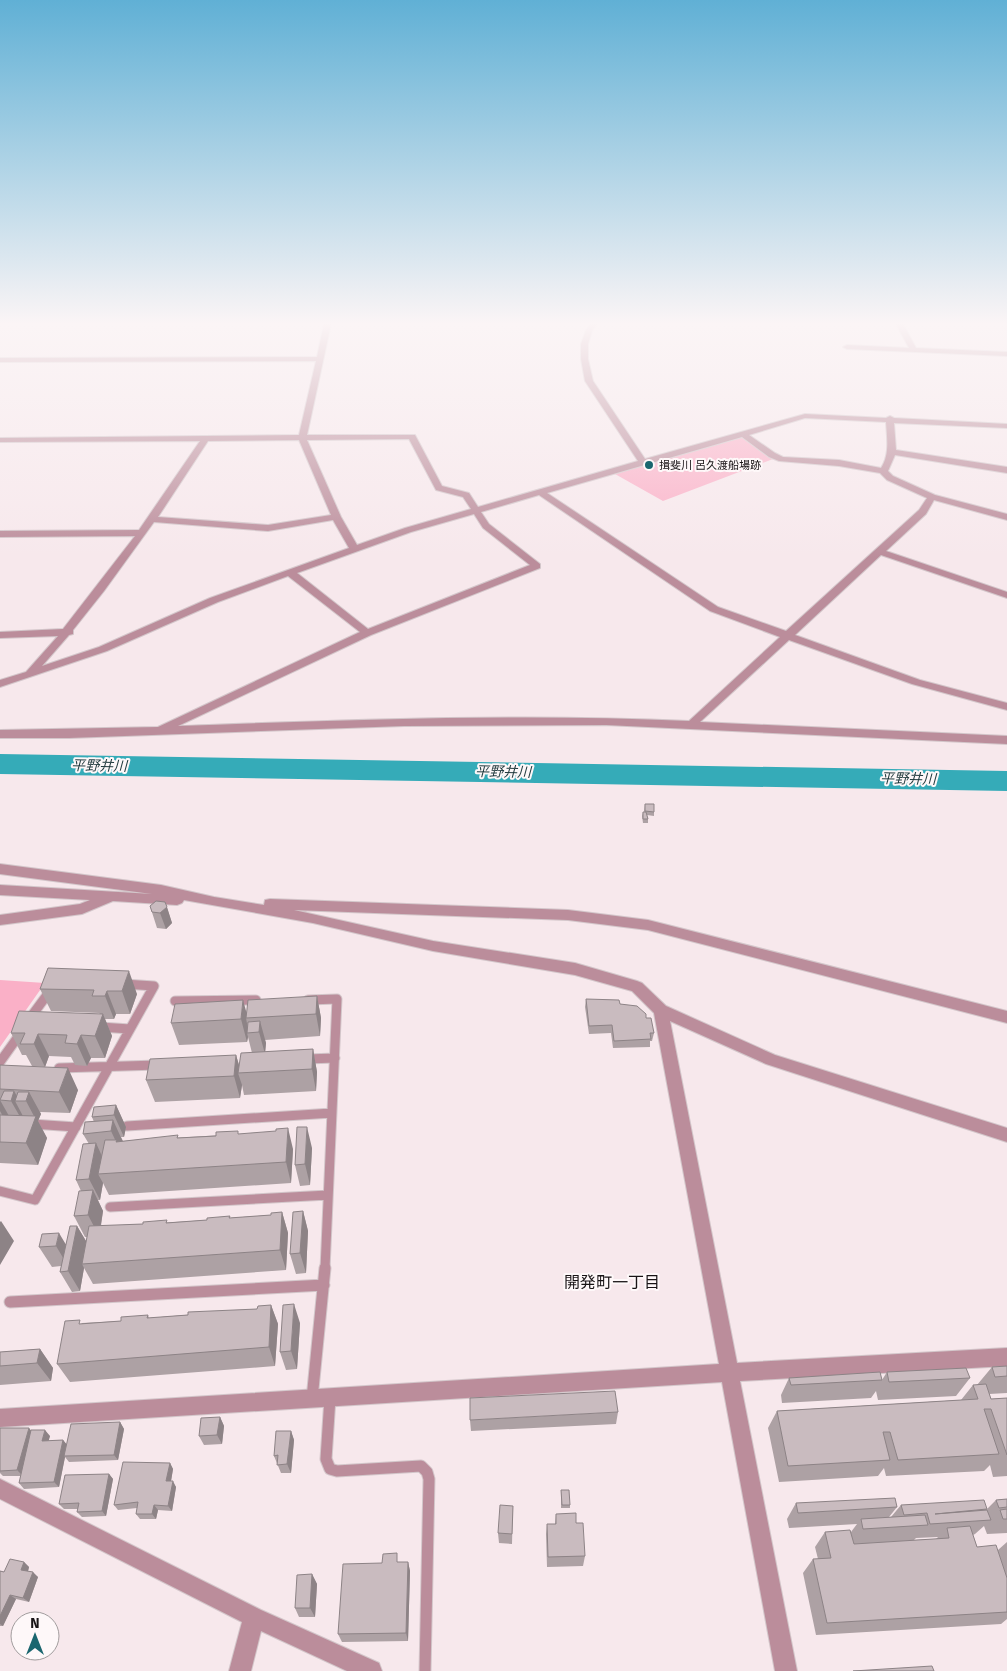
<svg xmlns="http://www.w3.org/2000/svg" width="1007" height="1671" viewBox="0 0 1007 1671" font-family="'Fira Sans','Noto Sans JP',sans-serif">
	<rect width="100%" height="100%" fill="#f7e8ec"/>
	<path fill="#fab0c7" d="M740,435L773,459L663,501L615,474Z
		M0,980L45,983L0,1047Z"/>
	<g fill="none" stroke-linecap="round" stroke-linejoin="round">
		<path fill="#35abb8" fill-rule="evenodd" d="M0,754L1007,771V791L0,774Z"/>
		<g stroke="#d3c6ca" stroke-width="11">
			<path id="lane-far1" d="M308,1000L337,999L325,1269
				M175,1001L256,1000
				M30,1018L50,991
				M100,1027L130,1029
				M307,1059L335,1058
				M0,1062L20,1034
				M59,1068L158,1065
				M32,1124L76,1127
				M127,1126L332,1113
				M0,1191L35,1200L154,986L124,984
				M110,1207L328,1195"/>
		</g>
		<g stroke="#d3c6ca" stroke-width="13">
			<path id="lane" d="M10,1302L324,1285
				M330,1398L326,1459L330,1469L337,1471L421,1466L427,1472L429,1479L425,1671
				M312,1399L325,1268"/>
		</g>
		<g stroke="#d3c6ca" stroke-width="2">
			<path id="street" d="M324,324H331L307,435H415L442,486L469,493L478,507L638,461L585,381L581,359V344L586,330L590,324H597L592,331L588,344V359L593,381L645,459L805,414L886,418L890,416L894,418L1007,424V428L894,423L896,450L1007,467V473L895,455L888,471L893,476L935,495L1007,514V520L934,500L926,514L886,551L1007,592V598L881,555L795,635L920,680L1007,703V710L912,684L789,640L700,722L1007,736V744L606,725L404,726L69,738H0V730L158,727L360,632L288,576L218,602L107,651L0,687V680L26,672L58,636L0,638V632L63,629L135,536L0,537V531L139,530L200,441L0,442V438L299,435L316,361L0,362V358L317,357ZM805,418L886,422C887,438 890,455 881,468L839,460L783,457L775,453L749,435ZM742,437L769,457L779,461L839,466L880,473L887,480L927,498L919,510L786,631L718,607L547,493ZM409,439L436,490L463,497L471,509L405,528L357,545L341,517L307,440ZM299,440L331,515L268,525L158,517L208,441ZM539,495L710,611L780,637L689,721C519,713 348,720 178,726L371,635L540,568V564L489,524L481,512ZM474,514L483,528L530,565L368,629L297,573L411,532ZM333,520L349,548L210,598L99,647L42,666L69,635L73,634V630L104,591L154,522L268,531Z
				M896,324H903L916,348L1007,352V356L847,349L843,347L847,345L909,348Z
				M0,864L161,885L214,897L264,905L265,900L270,899L568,910L648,920L1007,1011V1023L648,930L568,920L294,910L433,941L575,963L637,981L642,983L666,1006L775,1055L1007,1128V1142L766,1064L670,1021L737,1363L1007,1348V1366L740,1381L797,1671H775L722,1382L0,1427V1409L719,1364L654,1013L632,991L575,975L433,951L313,923L184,900L182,903L177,905L113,901L82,914L0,925V915L80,904L90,900L0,895V885L152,894L0,874Z
				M0,1479L261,1610L379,1663L382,1671H347L261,1631L251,1671H229L242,1622L0,1499Z"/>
		</g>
		<use href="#lane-far1" stroke="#bb8d9b" stroke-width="9"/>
		<use href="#lane" stroke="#bb8d9b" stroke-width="11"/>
		<use href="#street" fill="#bb8d9b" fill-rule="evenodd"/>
	</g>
	<path fill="#ada1a4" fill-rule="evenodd" d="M645,804L654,812V816L647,815L648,819V823H643L642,816L643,812H644Z
		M165,902L172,923L166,929L157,928L150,906Z
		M48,968L137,994L130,1014H116L114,1019H105L112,1036L105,1058H91L87,1066L75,1065L71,1057L49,1056L45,1067L32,1066L26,1055H22L11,1033L100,1014L99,1013L51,1011L40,989Z
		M317,996L321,1018L320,1036L265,1040L266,1043L265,1052L313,1049L317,1072L316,1091L244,1095L242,1085L240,1098L155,1102L146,1080L236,1055L239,1065L252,1053L248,1037L247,1042L179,1045L171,1023L246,1012Z
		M586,999L620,1004L646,1018L654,1033L652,1041H650V1047L613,1048L611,1033L589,1034L585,1007Z
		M0,1065L78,1090L70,1113L40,1112L41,1114L38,1121L47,1138L38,1165L0,1163Z
		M116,1105L126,1127L124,1137H121L123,1141L239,1134L293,1149L291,1183L109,1195L103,1183L100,1200H98L103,1211L101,1226L143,1224L207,1220L230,1216V1218L271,1215L282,1212L288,1233L286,1270L93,1284L84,1268L80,1291L72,1292L60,1272L61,1266L52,1267L39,1247L66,1244L77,1226L86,1241L87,1237H85L74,1216L81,1191L76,1180L89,1144L83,1134L94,1122L92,1117Z
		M312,1148L310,1185L300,1186L295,1165Z
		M303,1211L308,1231L306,1273L296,1274L290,1254Z
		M271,1305L278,1324L275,1366L70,1382L57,1364L82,1323L121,1321L148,1315L149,1318L257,1309Z
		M300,1323L297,1369L286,1370L280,1352Z
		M40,1349L53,1368L51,1381L0,1385V1352Z
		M1007,1366V1393L989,1394L991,1399L1007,1398V1476L993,1477L990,1465L984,1471L886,1476L884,1468L878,1476L779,1482L768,1428L777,1411L961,1400L973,1385H977L992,1367Z
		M887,1372L970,1378L956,1396L878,1400L876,1391L871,1398L782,1403L781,1395L789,1378L882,1380Z
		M618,1412L616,1424L471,1431L470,1420Z
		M220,1417L224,1426L222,1444L204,1445L199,1436Z
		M120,1422L124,1429L118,1460L69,1462L65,1457L59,1487L24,1489L19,1483L21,1476H3L0,1473V1428L31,1431L50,1436L48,1441L63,1440L67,1445Z
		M291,1431L294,1440L291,1473H281L274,1456Z
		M170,1463L173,1469L171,1481L176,1487L172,1511L158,1510L156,1519H140L136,1514L137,1508L118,1510L114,1505Z
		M109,1474L113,1479L106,1516L82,1517L77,1512L78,1509H64L59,1504Z
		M561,1490L570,1505V1508H561Z
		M1007,1499V1533L987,1534L984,1526L975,1534L973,1535L977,1547L998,1550L1007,1542V1619L1001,1624L816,1635L803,1573L813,1559H818L815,1547L825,1532H851L857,1524L789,1528L787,1519L796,1503L897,1507L889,1517H891L901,1505L987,1509L996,1500ZM938,1537L936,1539L914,1540L916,1538Z
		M513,1506L512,1544L499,1543L498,1533Z
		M556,1514L585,1556L583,1566L547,1567L546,1534L547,1524H555Z
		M24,1562L29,1567L28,1571L38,1577L29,1602L16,1599L3,1626H0V1571L4,1572Z
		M399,1562H408L410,1571L408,1641L342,1642L338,1634Z
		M312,1574L317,1584L315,1617H299L295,1608Z"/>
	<path fill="#8d8386" d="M167,907L172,923L166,929L160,913Z
		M129,971L137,994L130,1014L122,991Z
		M107,991L116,1014L114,1019L105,996Z
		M317,996L321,1018L320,1036L316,1014Z
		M243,1000L248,1018H246L248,1029L247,1033L248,1037L247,1042L241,1019Z
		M103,1014L112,1036L105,1058L95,1036Z
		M260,1021L266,1043L265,1054L259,1032Z
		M38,1034L49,1056L45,1067L34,1044Z
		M81,1035L91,1058L87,1066L77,1044Z
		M313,1049L317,1072L316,1091L312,1069Z
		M236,1055L241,1072L238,1073L242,1085L240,1098L234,1076Z
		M68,1068L78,1090L70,1113L59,1092Z
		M14,1091L20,1101H15L24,1118L23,1122L11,1101Z
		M29,1092L41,1114L38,1121L47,1138L38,1165L26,1143L35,1118L26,1101Z
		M0,1100L9,1116L6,1122L0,1111Z
		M116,1105L126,1127L124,1137L114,1115Z
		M113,1120L123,1142L126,1163L111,1131Z
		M307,1127L312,1148L310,1185L305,1164Z
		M288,1128L293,1149L291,1183L286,1162Z
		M96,1143L106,1165L98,1174L103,1183L100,1200L89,1179Z
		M93,1190L103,1211L99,1236L88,1215Z
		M303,1211L308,1231L306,1273L300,1253Z
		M282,1212L288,1233L286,1270L280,1250Z
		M1,1221L14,1241L0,1265V1222Z
		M77,1226L89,1246L82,1264L84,1268L80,1291L68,1271Z
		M59,1233L71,1253L68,1266L56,1246Z
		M294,1304L300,1323L297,1369L291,1351Z
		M271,1305L278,1324L275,1366L269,1347Z
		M40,1349L53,1368L51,1381L37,1363Z
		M220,1417L224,1426L222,1444L217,1435Z
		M120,1422L124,1429L118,1460L114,1455Z
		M29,1428L34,1434L23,1476L17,1470Z
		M45,1430L50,1436L47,1447L42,1441Z
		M291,1431L294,1440L291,1473L287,1464Z
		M63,1440L68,1446L64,1456L65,1457L59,1487L54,1482Z
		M170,1463L173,1469L170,1487L166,1481Z
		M109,1474L113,1479L106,1516L102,1511Z
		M173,1481L176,1487L172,1511L168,1506Z
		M154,1505L158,1510L156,1519L152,1514Z
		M24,1562L29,1567L27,1575L21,1570Z
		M408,1562L410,1571L408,1641L406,1633Z
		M33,1572L38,1577L29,1602L23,1598Z
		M312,1574L317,1584L315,1617L310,1608Z
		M10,1595L16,1599L3,1626L0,1624V1616Z"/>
	<path fill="#c9bbbf" stroke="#8d8386" d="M645,804H654V812L645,811Z
		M643,812H646L648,819H643Z
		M156,901L165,902L167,907L160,913L152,912L150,906Z
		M48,968L129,971L122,991H107L105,996H92L94,990L40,989Z
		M317,996L316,1014L246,1018L248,1000Z
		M586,999L619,1000L620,1004L637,1006L646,1014V1018H651L654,1033H650L651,1039L614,1041L612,1025L589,1026Z
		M243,1000L241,1019L171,1023L175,1004Z
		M19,1011L103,1014L95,1036L81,1035L77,1044L65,1043L67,1035L38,1034L34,1044H20L25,1033H11Z
		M260,1021L259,1032L247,1033L248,1022Z
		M313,1049L312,1069L238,1073L241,1053Z
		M236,1055L234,1076L146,1080L150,1059Z
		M0,1065L68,1068L59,1092L0,1089Z
		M4,1091H14L11,1101L0,1100Z
		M18,1092H29L26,1101H15Z
		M116,1105L114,1115L92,1117L94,1107Z
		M0,1115L36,1116L26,1143L0,1142Z
		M113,1120L111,1131L83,1134L85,1122Z
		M297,1127H307L305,1164L295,1165Z
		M288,1128L286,1162L98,1174L105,1140H117L116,1142L178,1135L177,1138L216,1136V1132L238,1131V1134L276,1131V1129Z
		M96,1143L89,1179L76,1180L83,1144Z
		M93,1190L88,1215L74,1216L79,1191Z
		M303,1211L300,1253L290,1254L293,1212Z
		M282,1212L280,1250L82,1264L89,1226L143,1224V1222L167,1220L166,1223L207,1220V1218L230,1216L229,1218L271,1215V1213Z
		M70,1226H77L68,1271L60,1272Z
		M59,1233L56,1246L39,1247L42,1234Z
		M294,1304L291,1351L280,1352L283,1305Z
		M271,1305L269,1347L57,1364L65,1321L80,1320L79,1324L121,1321V1317L148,1315L147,1318L188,1315V1312L257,1309L258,1306Z
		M40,1349L37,1363L0,1366V1352Z
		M1007,1366V1376L995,1377L992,1367Z
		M966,1368L970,1378L889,1382L887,1372Z
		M880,1372L882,1380L791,1385L789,1378Z
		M986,1384L991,1399L1007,1398V1455L991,1409H984L999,1454L898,1460L890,1432H883L890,1460L788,1466L777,1411L978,1399L973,1385Z
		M615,1391L618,1412L470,1420V1398Z
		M220,1417L217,1435L199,1436L201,1418Z
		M120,1422L114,1455L64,1456L71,1424Z
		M0,1428H29L17,1470L0,1471Z
		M31,1430H45L42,1441L63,1440L54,1482L19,1483Z
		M276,1431H291L287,1464L277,1465L278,1455L274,1456Z
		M123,1462L170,1463L166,1481H173L168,1506L154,1505L152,1514H136L138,1502L114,1505Z
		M109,1474L102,1511L77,1512L79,1503L59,1504L65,1475Z
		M561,1490H569L570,1505H562Z
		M895,1498L897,1507L798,1513L796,1503Z
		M1007,1499V1507L999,1508L996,1500Z
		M984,1500L987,1509L935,1514L987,1510L991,1520L930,1524L927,1513L904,1515L901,1505Z
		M500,1505L513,1506L512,1534L498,1533Z
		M1007,1509V1519H1003L1000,1510Z
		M576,1513V1523H583L585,1556L548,1557L547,1524H556V1514Z
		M925,1515L928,1525L863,1529L861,1519Z
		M970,1526L977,1547L996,1545L1007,1578V1612L827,1623L813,1559L831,1558L825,1532L850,1530L854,1544L949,1538L947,1528Z
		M397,1553V1562H408L406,1633L338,1634L343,1564L382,1563L383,1554Z
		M10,1559L24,1562L21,1570L33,1572L23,1598L10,1595L0,1616V1571L4,1572Z
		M312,1574L310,1608H295L297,1575Z
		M932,1666L934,1671H853Z"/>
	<linearGradient id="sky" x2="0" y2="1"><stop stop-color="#60b0d5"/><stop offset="0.58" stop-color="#fbf5f6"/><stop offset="1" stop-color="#fbf5f6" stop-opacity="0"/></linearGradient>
	<rect width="1007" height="558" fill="url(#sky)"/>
	<circle fill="#1a666f" stroke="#fef8f9" stroke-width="2" cx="649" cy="465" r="5"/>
	<g text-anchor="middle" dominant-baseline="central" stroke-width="4" stroke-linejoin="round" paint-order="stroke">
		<g font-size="11" fill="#191416" stroke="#fef8f9" text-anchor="start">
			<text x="659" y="465">揖斐川 呂久渡船場跡</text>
		</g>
		<g font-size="14" font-style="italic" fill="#1f383c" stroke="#fef8f9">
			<text transform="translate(99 766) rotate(1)">平野井川</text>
			<text transform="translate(503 772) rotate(1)">平野井川</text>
			<text transform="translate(908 779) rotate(1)">平野井川</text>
		</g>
		<g font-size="16" fill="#191416" stroke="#fef8f9">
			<text x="612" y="1282">開発町一丁目</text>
		</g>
	</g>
	<g transform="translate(35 1636)"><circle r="24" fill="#fef8f9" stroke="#a29d9e"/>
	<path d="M0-4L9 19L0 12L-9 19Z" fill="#1a666f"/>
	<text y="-8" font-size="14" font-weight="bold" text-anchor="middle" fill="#191416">N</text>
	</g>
</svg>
